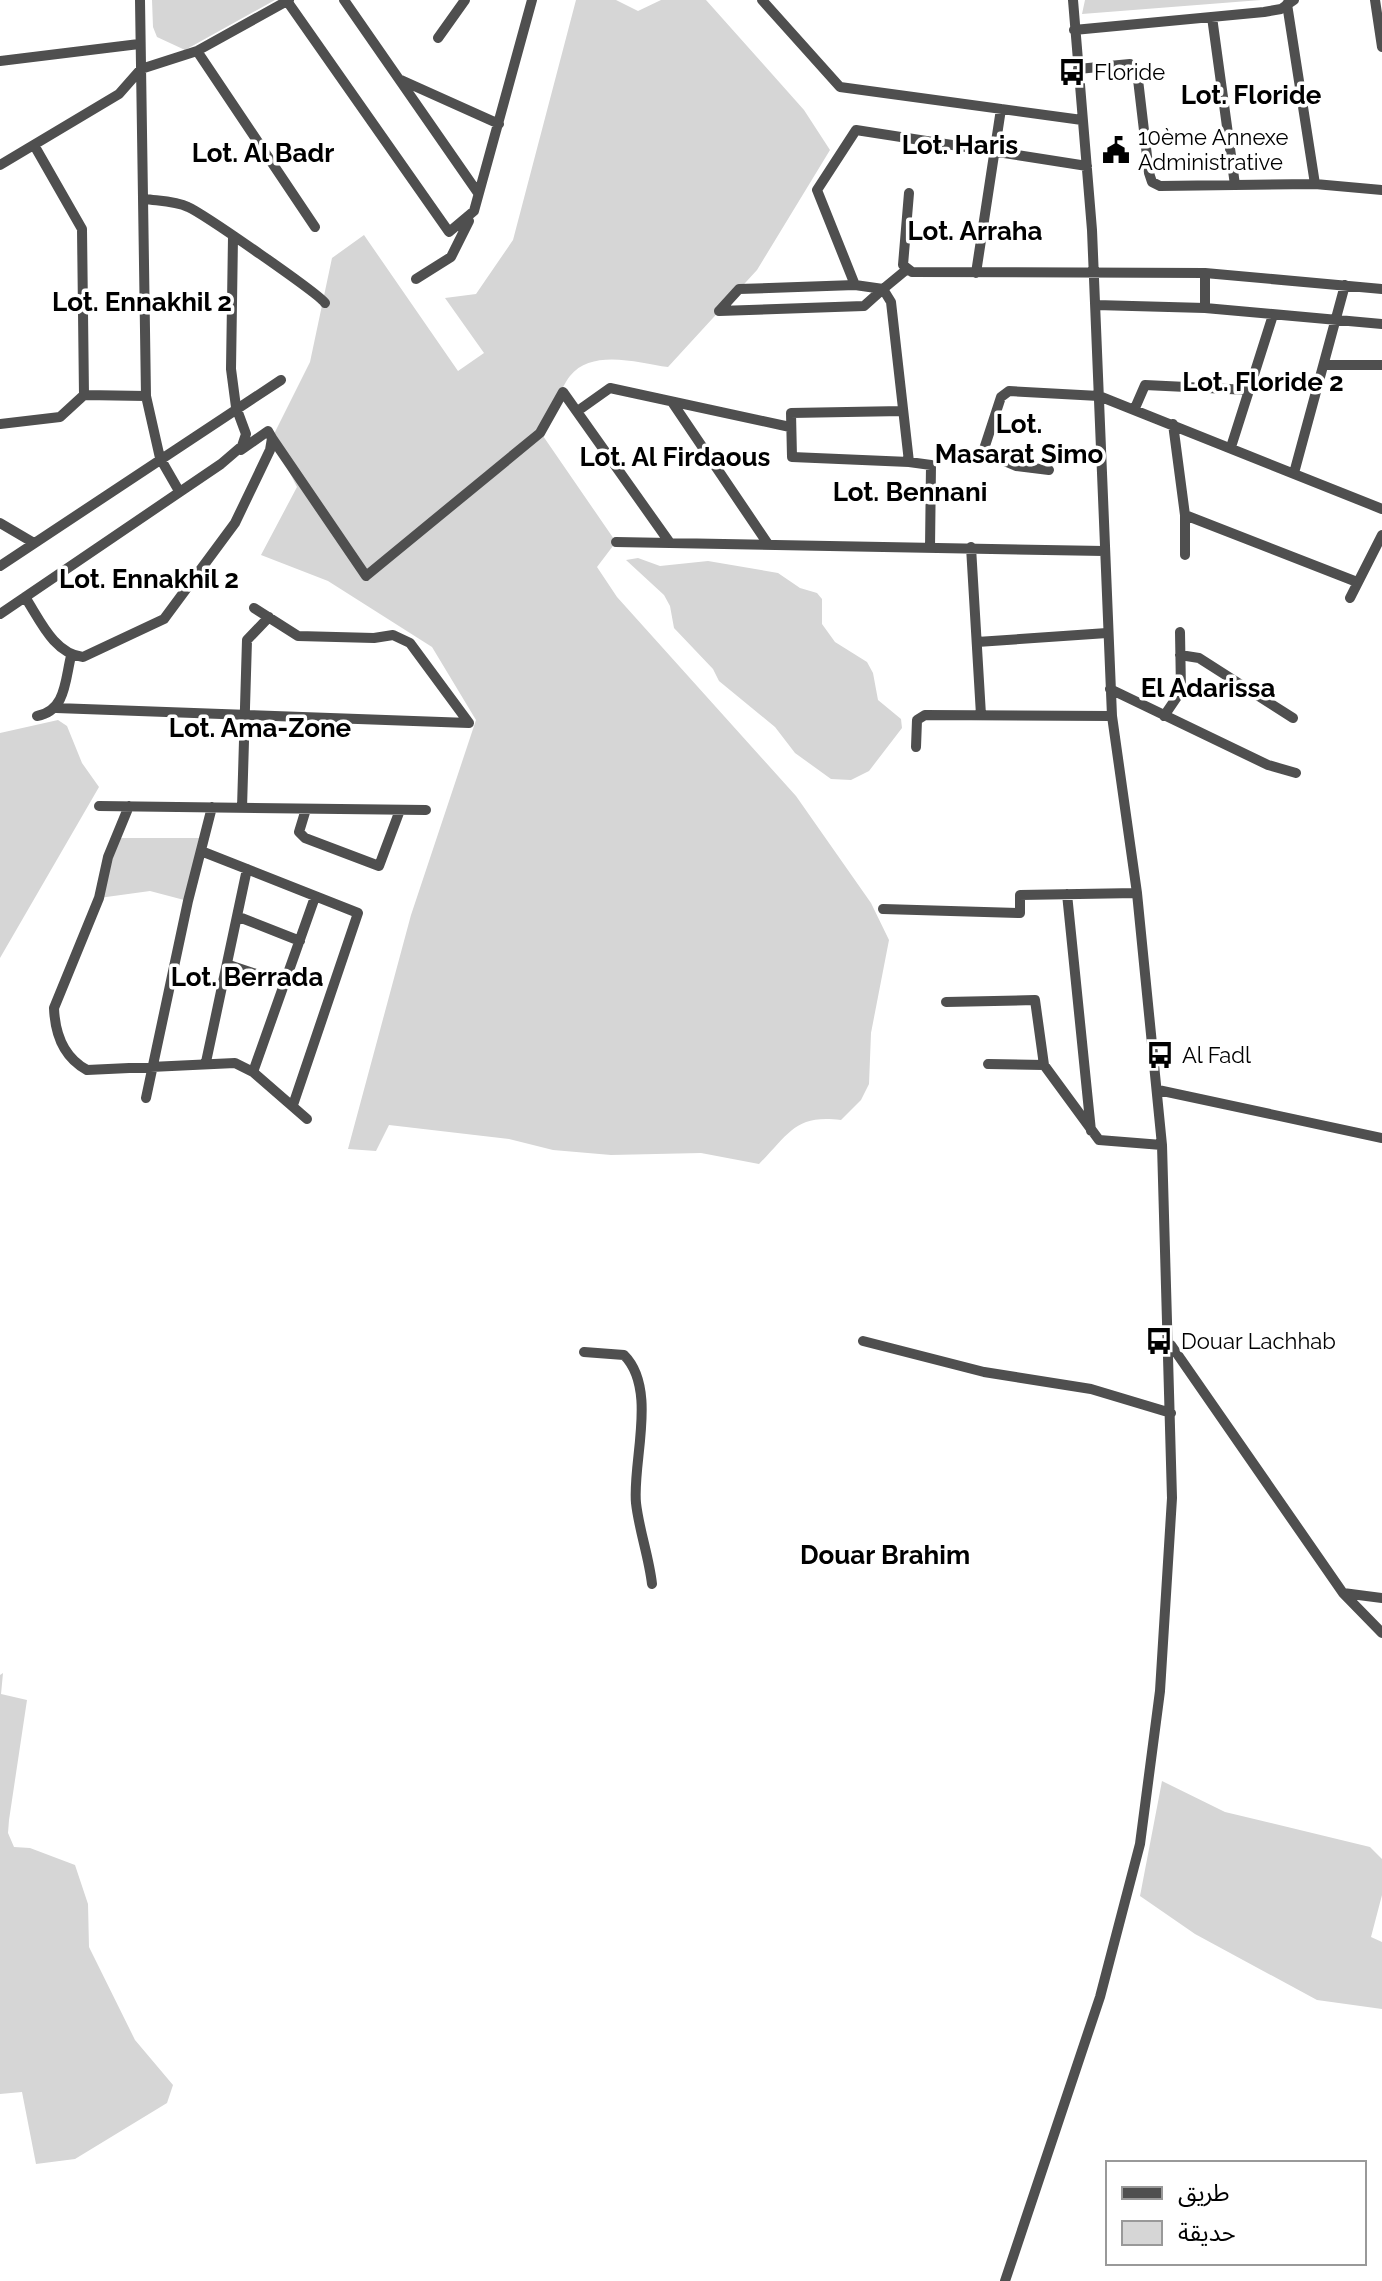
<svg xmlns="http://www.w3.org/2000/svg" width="1382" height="2281" viewBox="0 0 1382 2281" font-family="Raleway,'Noto Sans Arabic',sans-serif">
	<rect width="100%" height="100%" fill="#fff"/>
	<path fill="#d6d6d6" d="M152,0H275L185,50L157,37L153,27Z
		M576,0H616L638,11L661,0H706L804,110L830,150L757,270L668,367C639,363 592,348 570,376C561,387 549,419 541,433L616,542L597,567L617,597L796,796L871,903L889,940L871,1033L869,1084L861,1100L841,1120C795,1114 789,1134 759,1164L701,1153L611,1155L553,1150L509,1139L389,1125L376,1151L348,1149L411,915L476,720L432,647L328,581L261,555L297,487L272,438L310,362L332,258L364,235L458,371L484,353L445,298L476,294L513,240Z
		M1085,0H1261L1082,14Z
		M638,558L660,566L708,561L778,573L800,588L817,593L822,599V624L835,642L867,662L873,673L878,700L901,719L902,728L869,771L851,780L831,779L795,753L775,727L719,681L713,669L674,628L670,606L664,595L626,560Z
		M58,720L67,726L82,763L99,787L0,958V733Z
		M115,838H203L188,901L150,891L99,898Z
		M3,1673L1,1694L27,1700L9,1820L8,1833L14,1847L30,1848L75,1865L88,1904L89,1947L135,2040L173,2085L167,2103L75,2159L36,2164L22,2092L0,2094V1675Z
		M1162,1781L1225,1812L1370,1847L1382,1859V1895L1371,1937L1382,1942V2009L1317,2000L1195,1934L1140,1896Z"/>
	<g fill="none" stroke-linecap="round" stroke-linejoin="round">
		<path stroke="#4f4f4f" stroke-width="10" d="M140,0L146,396L160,458L179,491
			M344,0L478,193
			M762,0L840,87L1082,120
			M1375,0L1382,47
			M287,1L449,232L474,211L532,0
			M1287,4L1315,184
			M1212,17L1235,185
			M1074,30L1264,12L1281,9L1294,0
			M438,38L465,0
			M197,51L315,227
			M0,61L139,44
			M1078,69L1130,64L1137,71L1149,173L1152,182L1160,186L1315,184L1382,190
			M401,80L499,124
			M34,145L82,229L84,395L146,396
			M0,165L119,94L141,69L197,51L289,0
			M909,193L903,265L912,272L1205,273L1382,289
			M145,199C159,201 176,201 188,207C204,214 319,294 325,303
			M906,270L883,289L891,302L909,462L931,465L930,548
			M976,273L1001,109
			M416,279L451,257L469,221
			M855,285L817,190L856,130L1087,166
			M1096,305L1205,308L1382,324
			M1205,308V273
			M719,311L739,289L855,285L883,289
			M719,311L864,306L883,289
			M1325,365H1382
			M672,402L768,544
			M1135,408L1145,385L1249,390
			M579,410L610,388L790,427
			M903,411L791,413L792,457L909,462
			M0,424L60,417L84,395
			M1173,424L1185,515V555
			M272,438L366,576L540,433L563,392L670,543
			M1231,447L1273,315
			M1049,470L1016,466L983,452L1001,397L1009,391L1099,396L1382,509
			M1294,473L1345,285
			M1185,515L1357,582
			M0,523L34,543
			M616,542L1104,551
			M971,547L981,715
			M0,566L281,380
			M25,597C40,620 54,654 83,657L164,619L235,523L270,450L272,438L268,431L241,450
			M1350,598L1382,535
			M254,608L298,636L374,638L393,635L410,643L469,723
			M0,614L221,464L242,446L246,434L236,407L231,369L233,237
			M977,642L1107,633
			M1180,655L1199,658L1293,718
			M1110,689L1268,765L1296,773
			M56,708L469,723
			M37,716C66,711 65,680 71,656
			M1164,716L1181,691L1180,632
			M916,747L917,720L925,715L1112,716
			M99,806L426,810
			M129,806L108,857L99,898L54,1008C55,1034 63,1057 87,1070L235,1063L253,1072L307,1119
			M242,808L247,640L269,617
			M306,809L299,832L305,838L379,866L400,810
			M201,851L358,913L293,1105
			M1067,894L1091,1131
			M883,909L1020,913V895L1137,893
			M239,917L300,941
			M229,965L286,984
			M946,1002L1035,1000L1044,1065L988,1064
			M206,1062L247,869
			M1044,1065L1099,1140L1162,1145
			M253,1072L315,897
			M1158,1090L1382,1138
			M146,1098L188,901L212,807
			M863,1341L984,1372L1091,1389L1171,1413
			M1171,1345L1343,1593L1382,1598
			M584,1352L624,1355C658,1389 632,1462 636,1503C639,1530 649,1557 652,1584
			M1343,1593L1382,1633
			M1005,2281L1100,1997L1140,1844L1160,1691L1172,1498L1162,1145L1137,893L1112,716L1092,230L1073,0"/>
	</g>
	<defs>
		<g id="bus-bare" transform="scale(2.16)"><path d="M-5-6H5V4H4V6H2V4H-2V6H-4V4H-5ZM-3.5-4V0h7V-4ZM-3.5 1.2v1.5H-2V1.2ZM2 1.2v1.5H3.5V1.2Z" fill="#000" stroke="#fff" stroke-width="2.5" paint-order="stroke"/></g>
		<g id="civic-bare" transform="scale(2.16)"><path d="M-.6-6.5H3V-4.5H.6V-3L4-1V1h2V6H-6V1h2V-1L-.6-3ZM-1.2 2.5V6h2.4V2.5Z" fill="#000" stroke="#fff" stroke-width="2.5" paint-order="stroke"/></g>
	</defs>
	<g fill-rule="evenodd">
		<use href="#bus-bare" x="1072" y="72"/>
		<use href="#civic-bare" x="1116" y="150"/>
		<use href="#bus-bare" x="1160" y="1055"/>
		<use href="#bus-bare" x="1159" y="1341"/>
	</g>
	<g text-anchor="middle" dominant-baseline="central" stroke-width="7" stroke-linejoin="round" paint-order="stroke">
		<g font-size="22" fill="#000" stroke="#fff" text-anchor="start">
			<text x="1094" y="72">Floride</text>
			<text x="1138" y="137">10ème Annexe<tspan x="1138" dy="25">Administrative</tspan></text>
			<text x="1182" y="1055">Al Fadl</text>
			<text x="1181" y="1341">Douar Lachhab</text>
		</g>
		<g font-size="26" font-weight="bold" fill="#000" stroke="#fff">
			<text x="1251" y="95">Lot. Floride</text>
			<text x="960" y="145">Lot. Haris</text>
			<text x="263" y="153">Lot. Al Badr</text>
			<text x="975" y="231">Lot. Arraha</text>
			<text x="142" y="302">Lot. Ennakhil 2</text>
			<text x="1263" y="382">Lot. Floride 2</text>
			<text x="1019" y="424">Lot.<tspan x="1019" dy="30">Masarat Simo</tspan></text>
			<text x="675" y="457">Lot. Al Firdaous</text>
			<text x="910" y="492">Lot. Bennani</text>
			<text x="149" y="579">Lot. Ennakhil 2</text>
			<text x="1208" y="688">El Adarissa</text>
			<text x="260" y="728">Lot. Ama-Zone</text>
			<text x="247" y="977">Lot. Berrada</text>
			<text x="885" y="1555">Douar Brahim</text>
		</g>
	</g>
	<rect x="1106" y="2161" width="260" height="104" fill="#ffffff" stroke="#999999" stroke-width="2"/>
	<rect x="1122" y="2187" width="40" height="12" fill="#4f4f4f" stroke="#999999" stroke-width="2"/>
	<text x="1178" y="2201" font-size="24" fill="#000000">طريق</text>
	<rect x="1122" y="2221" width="40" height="24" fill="#d6d6d6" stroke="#999999" stroke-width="2"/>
	<text x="1178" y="2241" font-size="24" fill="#000000">حديقة</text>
</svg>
